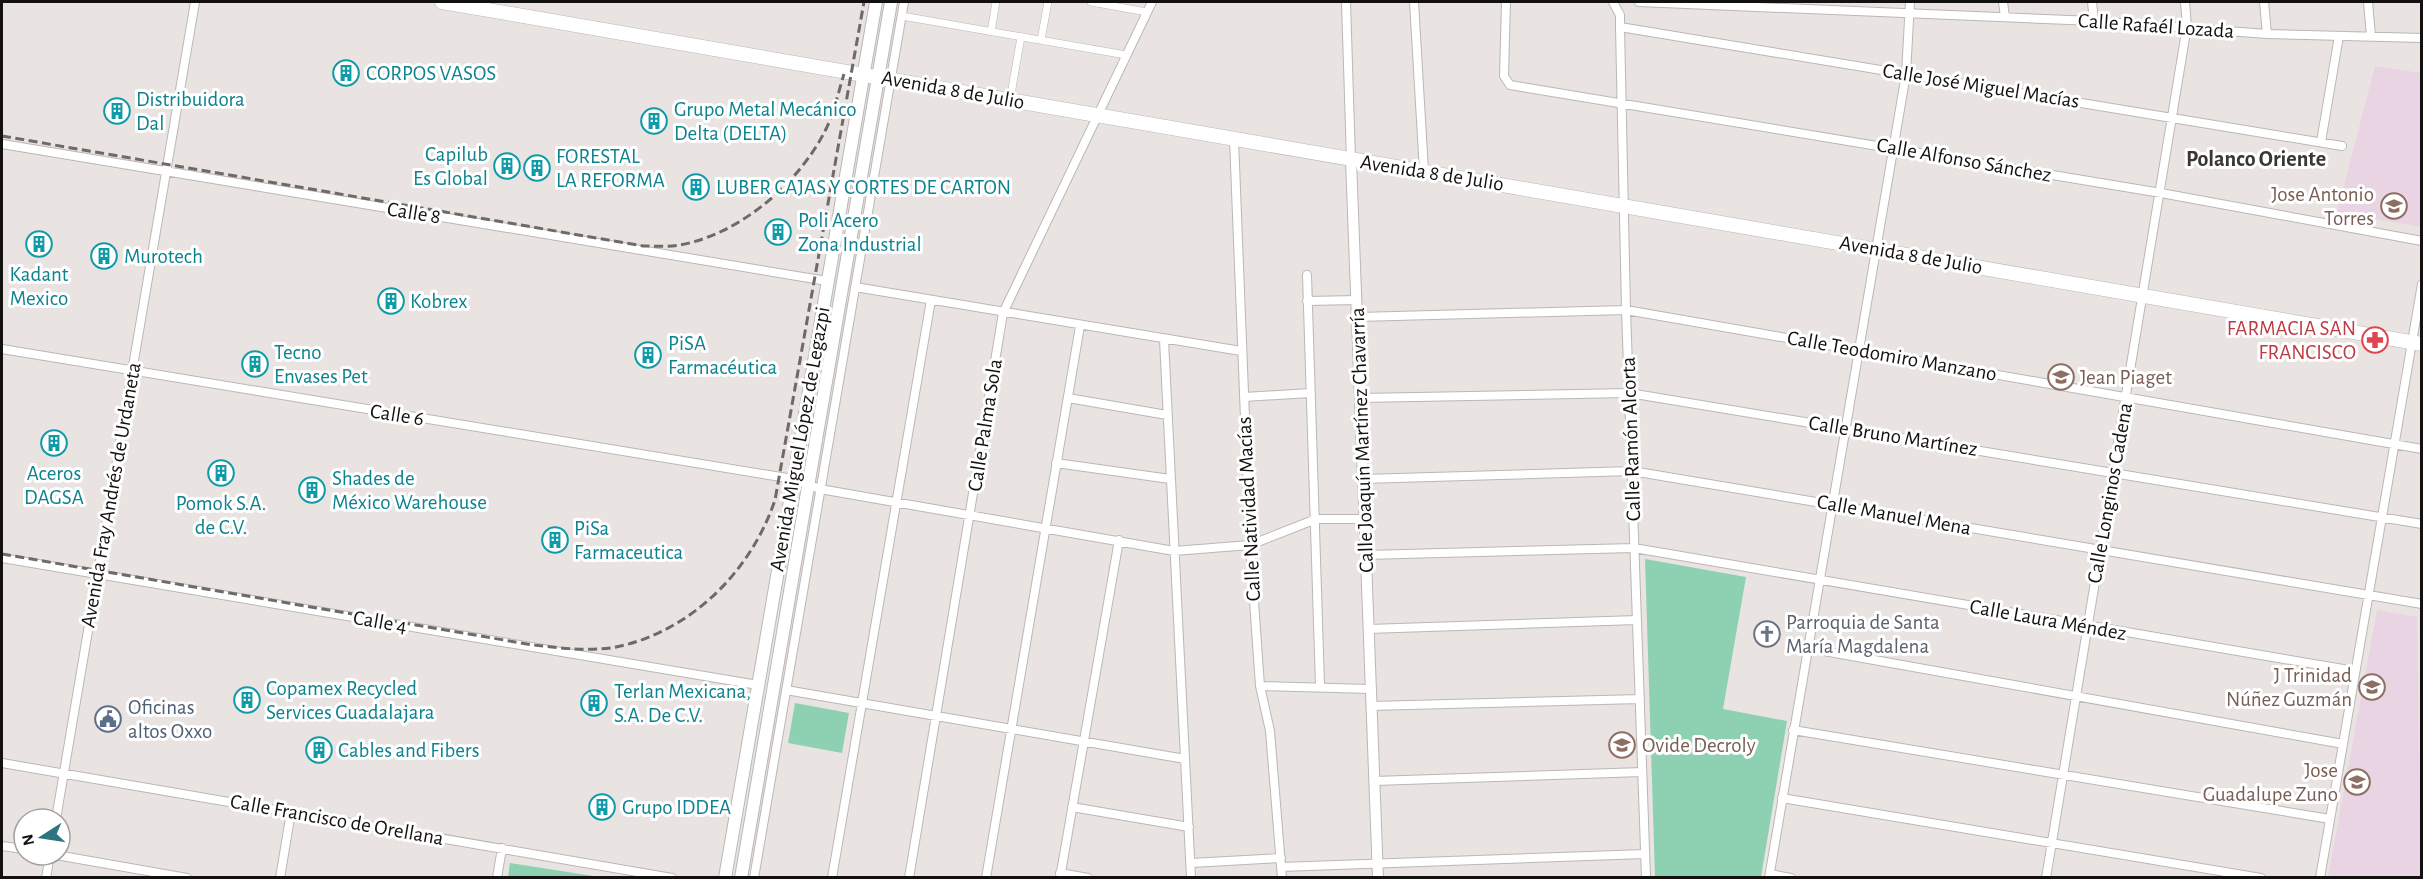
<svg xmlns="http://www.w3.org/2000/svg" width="2423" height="879" viewBox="0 0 2423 879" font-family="'Alegreya Sans',sans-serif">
	<rect width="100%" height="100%" fill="#e9e4e2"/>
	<path fill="#e9d4e3" d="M2375,66L2421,73V227L2337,212Z
		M2377,610L2417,617L2421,877H2328Z"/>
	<path fill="#8dd1b2" d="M1645,559L1746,577L1723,709L1787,721L1761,877H1655Z
		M795,703L849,713L842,753L788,743Z
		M510,863L600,877H508Z"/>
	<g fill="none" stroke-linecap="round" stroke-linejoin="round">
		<g stroke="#bbb7b5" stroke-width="8">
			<path id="pedestrian" d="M1091,2L1147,12
				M902,16L1126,55
				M991,32L996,2
				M1041,40L1048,2
				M1010,100L1021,37"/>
		</g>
		<g stroke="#bbb7b5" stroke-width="10">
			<path id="minor" d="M1346,2L1351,160
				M1414,2L1424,171
				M1506,2L1504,76L1510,85L2161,193L2422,241
				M1613,2L1620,15V27L1626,310L1646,878
				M1639,2L2094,21L2267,34L2422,38
				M2003,2L2005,17
				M2092,2L2094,21
				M2264,2L2267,34
				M2368,2L2371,36
				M1620,27L2342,146
				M1234,139L1250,545L1260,686L1270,731L1282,878
				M2321,142L2339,36
				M2,144L827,281
				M1307,275L1320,686
				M855,287L1241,351
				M1307,301L1357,300
				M1358,317L1626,310L2422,449
				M1164,340L1191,878
				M2,349L793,479L820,489L1174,551L1250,545L1316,519H1365
				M1244,397L1310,393
				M1068,398L1167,415
				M1361,398L1629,393L2422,524
				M1056,463L1170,479
				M1363,479L1632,471L2422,604
				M1366,555L1634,548L2355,671
				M2,558L758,685
				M1368,629L1637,620
				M1807,648L2343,744
				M1260,686L1370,689
				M786,690L1185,759
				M1371,706L1640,699
				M1793,730L2330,819
				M2,763L672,878
				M1374,781L1642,772
				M1782,798L2261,878
				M1072,807L1189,827
				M56,819L195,2
				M2,846L24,849
				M56,855L187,878
				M1191,863L1281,858
				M1281,867L1645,854
				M1060,873L1088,878
				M1770,874L1791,878
				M46,878L50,855
				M280,878L291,812
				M497,878L502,848
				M754,878L904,2
				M832,878L931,300
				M909,878L1003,313L1152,2
				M986,878L1080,326
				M1060,878L1119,540
				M1769,878L1906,74L1910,2
				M2046,878L2187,26L2185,2
				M2320,878L2422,284"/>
		</g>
		<g stroke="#bbb7b5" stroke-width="12">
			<path id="tertiary" d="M1351,160L1378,878"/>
		</g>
		<g stroke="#bbb7b5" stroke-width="14">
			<path id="secondary" d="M725,878L876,2
				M741,878L891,2"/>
		</g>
		<g stroke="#bbb7b5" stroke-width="15">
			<path id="primary" d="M442,2L2422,344"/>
		</g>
		<use href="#pedestrian" stroke="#fff" stroke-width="7"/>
		<use href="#minor" stroke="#fff" stroke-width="8"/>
		<use href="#tertiary" stroke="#fff" stroke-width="10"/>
		<use href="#secondary" stroke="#fff" stroke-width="12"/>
		<use href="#primary" stroke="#fff" stroke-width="14"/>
		<path stroke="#6e6a69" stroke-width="3" stroke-dasharray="9 4.5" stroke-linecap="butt" d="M2,136L643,246C655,246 669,247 680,245C740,234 798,184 825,131C834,114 838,93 844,74
			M2,554L533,645C563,648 595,653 625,645C697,626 752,568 775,500L864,2"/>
	</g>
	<defs>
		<g id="building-ring" transform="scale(1.35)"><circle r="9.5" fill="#fff" stroke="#0f9aa8" stroke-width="1.5"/><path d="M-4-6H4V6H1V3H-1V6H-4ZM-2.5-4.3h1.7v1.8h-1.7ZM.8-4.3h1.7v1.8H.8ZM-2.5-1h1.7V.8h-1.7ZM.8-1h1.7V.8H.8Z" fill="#0f9aa8"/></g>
		<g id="school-ring" transform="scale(1.35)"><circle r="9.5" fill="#fff" stroke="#8d6e63" stroke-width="1.5"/><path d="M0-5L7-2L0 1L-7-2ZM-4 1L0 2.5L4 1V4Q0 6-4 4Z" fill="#8d6e63"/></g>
		<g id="pharmacy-ring" transform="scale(1.35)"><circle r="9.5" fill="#fff" stroke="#e0444e" stroke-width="1.5"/><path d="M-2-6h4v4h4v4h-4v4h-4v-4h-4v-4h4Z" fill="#e0444e"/></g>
		<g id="church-ring" transform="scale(1.35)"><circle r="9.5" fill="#fff" stroke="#6b7280" stroke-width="1.5"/><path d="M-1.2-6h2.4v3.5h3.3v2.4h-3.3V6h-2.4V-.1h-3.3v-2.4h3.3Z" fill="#6b7280"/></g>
		<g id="civic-ring" transform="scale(1.35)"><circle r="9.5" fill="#fff" stroke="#5c6f8a" stroke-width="1.5"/><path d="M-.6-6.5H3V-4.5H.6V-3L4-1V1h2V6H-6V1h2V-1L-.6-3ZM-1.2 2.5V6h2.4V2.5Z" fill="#5c6f8a"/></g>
	</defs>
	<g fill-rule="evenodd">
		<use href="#building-ring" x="346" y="73"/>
		<use href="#building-ring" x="117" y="111"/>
		<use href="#building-ring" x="654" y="121"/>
		<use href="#building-ring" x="507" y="166"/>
		<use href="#building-ring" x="537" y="168"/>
		<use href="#building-ring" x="696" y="187"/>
		<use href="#school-ring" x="2394" y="206"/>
		<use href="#building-ring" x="778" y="232"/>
		<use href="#building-ring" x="39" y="244"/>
		<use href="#building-ring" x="104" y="256"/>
		<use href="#building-ring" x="391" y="301"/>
		<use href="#pharmacy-ring" x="2375" y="340"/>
		<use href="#building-ring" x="648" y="355"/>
		<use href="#building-ring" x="255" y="364"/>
		<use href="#school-ring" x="2061" y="377"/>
		<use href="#building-ring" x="54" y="443"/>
		<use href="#building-ring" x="221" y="473"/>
		<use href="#building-ring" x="312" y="490"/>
		<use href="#building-ring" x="555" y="540"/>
		<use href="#church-ring" x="1767" y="634"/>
		<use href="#school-ring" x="2372" y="687"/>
		<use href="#building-ring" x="247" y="700"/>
		<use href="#building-ring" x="594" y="703"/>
		<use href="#civic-ring" x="108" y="719"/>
		<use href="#school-ring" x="1622" y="745"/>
		<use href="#building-ring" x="319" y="750"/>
		<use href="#school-ring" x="2357" y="782"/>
		<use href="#building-ring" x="602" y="807"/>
	</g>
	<g text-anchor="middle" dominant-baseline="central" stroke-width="6" stroke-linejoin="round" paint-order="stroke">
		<g font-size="21" fill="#131110" stroke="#fff">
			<text transform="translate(2156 26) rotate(4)">Calle Rafaél Lozada</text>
			<text transform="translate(1981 86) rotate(9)">Calle José Miguel Macías</text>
			<text transform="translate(953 90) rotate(10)">Avenida 8 de Julio</text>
			<text transform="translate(1964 160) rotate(10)">Calle Alfonso Sánchez</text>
			<text transform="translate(1432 173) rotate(9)">Avenida 8 de Julio</text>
			<text transform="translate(414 213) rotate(9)">Calle 8</text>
			<text transform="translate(1911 255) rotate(10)">Avenida 8 de Julio</text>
			<text transform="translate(1892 356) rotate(10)">Calle Teodomiro Manzano</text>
			<text transform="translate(397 415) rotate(9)">Calle 6</text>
			<text transform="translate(985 425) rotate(-81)">Calle Palma Sola</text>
			<text transform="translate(1893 436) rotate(9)">Calle Bruno Martínez</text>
			<text transform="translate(800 439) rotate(-80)">Avenida Miguel López de Legazpi</text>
			<text transform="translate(1631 439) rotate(-92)">Calle Ramón Alcorta</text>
			<text transform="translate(1362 440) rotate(-92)">Calle Joaquín Martínez Chavarría</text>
			<text transform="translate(2110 493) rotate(-80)">Calle Longinos Cadena</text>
			<text transform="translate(111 495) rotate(-80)">Avenida Fray Andrés de Urdaneta</text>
			<text transform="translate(1249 509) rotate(-93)">Calle Natividad Macías</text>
			<text transform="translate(1894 515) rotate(10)">Calle Manuel Mena</text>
			<text transform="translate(2048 620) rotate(10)">Calle Laura Méndez</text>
			<text transform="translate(380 622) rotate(10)">Calle 4</text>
			<text transform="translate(337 820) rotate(10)">Calle Francisco de Orellana</text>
		</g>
		<g font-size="21" fill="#0d838f" stroke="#fff" text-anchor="start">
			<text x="366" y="73">CORPOS VASOS</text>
			<text x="136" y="99">Distribuidora<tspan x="136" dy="24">Dal</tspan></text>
			<text x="674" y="109">Grupo Metal Mecánico<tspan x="674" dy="24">Delta (DELTA)</tspan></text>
			<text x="488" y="154" text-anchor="end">Capilub<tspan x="488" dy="24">Es Global</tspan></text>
			<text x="556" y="156">FORESTAL<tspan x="556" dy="24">LA REFORMA</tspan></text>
			<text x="716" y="187">LUBER CAJAS Y CORTES DE CARTON</text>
			<text x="798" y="220">Poli Acero<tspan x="798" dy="24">Zona Industrial</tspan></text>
			<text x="124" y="256">Murotech</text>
			<text x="39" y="274" text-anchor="middle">Kadant<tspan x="39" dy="24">Mexico</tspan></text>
			<text x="410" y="301">Kobrex</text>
			<text x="668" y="343">PiSA<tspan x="668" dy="24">Farmacéutica</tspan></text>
			<text x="274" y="352">Tecno<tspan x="274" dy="24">Envases Pet</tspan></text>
			<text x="54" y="473" text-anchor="middle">Aceros<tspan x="54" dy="24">DAGSA</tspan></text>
			<text x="332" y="478">Shades de<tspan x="332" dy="24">México Warehouse</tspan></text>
			<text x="221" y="503" text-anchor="middle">Pomok S.A.<tspan x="221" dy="24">de C.V.</tspan></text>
			<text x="574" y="528">PiSa<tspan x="574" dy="24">Farmaceutica</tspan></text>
			<text x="266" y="688">Copamex Recycled<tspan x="266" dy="24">Services Guadalajara</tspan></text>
			<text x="614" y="691">Terlan Mexicana,<tspan x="614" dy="24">S.A. De C.V.</tspan></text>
			<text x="338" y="750">Cables and Fibers</text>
			<text x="622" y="807">Grupo IDDEA</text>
		</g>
		<g font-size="21" fill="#785e54" stroke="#fff" text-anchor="end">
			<text x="2374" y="194">Jose Antonio<tspan x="2374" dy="24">Torres</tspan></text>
			<text x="2080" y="377" text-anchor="start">Jean Piaget</text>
			<text x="2352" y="675">J Trinidad<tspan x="2352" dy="24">Núñez Guzmán</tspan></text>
			<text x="1642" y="745" text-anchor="start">Ovide Decroly</text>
			<text x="2338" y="770">Jose<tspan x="2338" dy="24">Guadalupe Zuno</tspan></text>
		</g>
		<g font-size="21" fill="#be3a42" stroke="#fff" text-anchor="end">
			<text x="2356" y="328">FARMACIA SAN<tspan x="2356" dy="24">FRANCISCO</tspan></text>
		</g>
		<g font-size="21" fill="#5b616d" stroke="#fff" text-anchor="start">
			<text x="1786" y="622">Parroquia de Santa<tspan x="1786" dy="24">María Magdalena</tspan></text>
		</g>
		<g font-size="21" fill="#4e5e75" stroke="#fff" text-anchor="start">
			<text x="128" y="707">Oficinas<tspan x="128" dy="24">altos Oxxo</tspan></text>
		</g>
		<g font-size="22" font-weight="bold" fill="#3a3635" stroke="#fff">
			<text x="2256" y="159">Polanco Oriente</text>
		</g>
	</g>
	<rect width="2423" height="879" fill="none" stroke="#131110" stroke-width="6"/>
	<g transform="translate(42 837) rotate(258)"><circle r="28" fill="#ffffff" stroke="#a1a09f" stroke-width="1.5"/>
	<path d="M0-4.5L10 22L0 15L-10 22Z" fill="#2e7482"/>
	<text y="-9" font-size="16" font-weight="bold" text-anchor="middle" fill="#131110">N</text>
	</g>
</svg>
